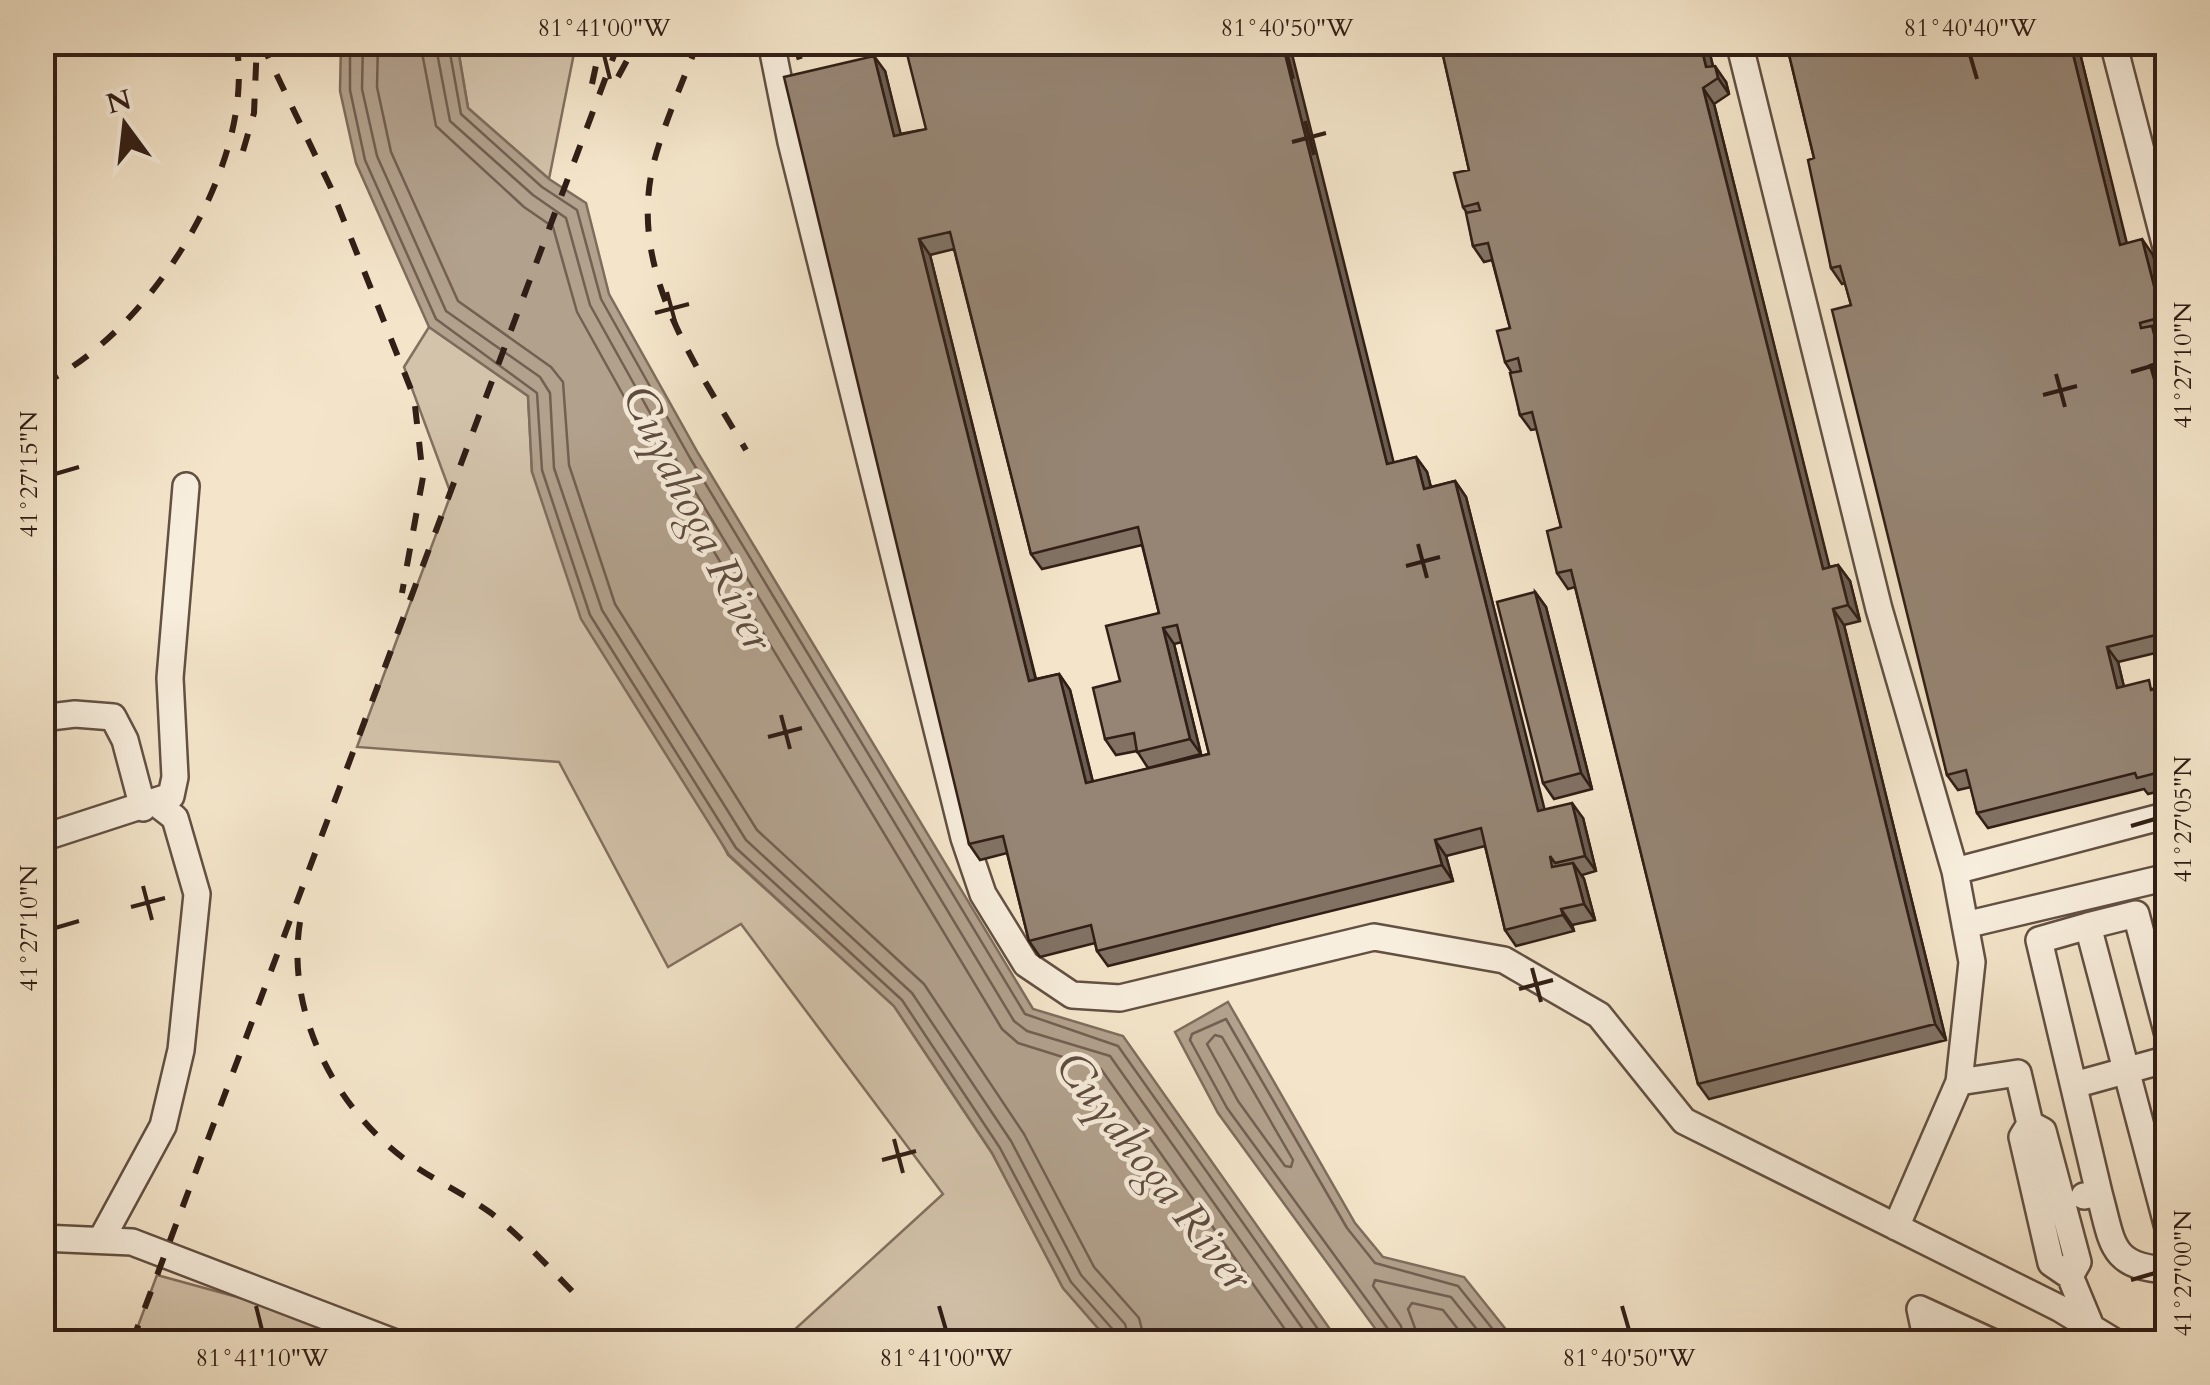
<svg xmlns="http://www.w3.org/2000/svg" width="2210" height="1385" viewBox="0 0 2210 1385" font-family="Cardo,serif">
	<rect width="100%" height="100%" fill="#f4e5ca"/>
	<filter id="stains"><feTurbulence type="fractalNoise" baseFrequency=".002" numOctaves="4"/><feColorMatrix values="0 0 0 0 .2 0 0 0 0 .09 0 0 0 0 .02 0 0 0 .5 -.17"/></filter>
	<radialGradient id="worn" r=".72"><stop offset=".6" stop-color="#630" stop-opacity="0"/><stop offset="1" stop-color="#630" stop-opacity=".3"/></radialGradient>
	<path fill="#d3c3ab" stroke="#827060" stroke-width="2.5" d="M457,43H576L549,179L468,108Z
		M429,327L528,396L532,472L728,855L894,1006L992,1153L1063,1288L1110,1342H781L943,1194L741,924L668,967L559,762L357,747L451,494L404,367Z
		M157,1275L369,1333L367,1342H132Z"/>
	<path fill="#b2a18d" stroke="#7e6d5d" stroke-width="2.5" d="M341,43H457L468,108L549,179L586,203L609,294L698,453L1033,1009L1123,1036L1339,1342H1110L1063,1288L992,1153L894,1006L729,855L581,619L532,472L528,396L429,327L356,163L340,91Z
		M1228,1002L1355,1223L1383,1257L1464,1277L1516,1342H1385L1218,1113L1175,1032Z"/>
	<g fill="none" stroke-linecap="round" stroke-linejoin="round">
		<path stroke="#726052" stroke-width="2.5" d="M350,42V90L365,160L436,319L537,393L542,470L590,615L736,848L902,1000L1000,1148L1071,1282L1115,1332L1117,1342
			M363,42L362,89L377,156L446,311L540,377L550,393L554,468L602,610L746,840L912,993L1011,1141L1081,1275L1125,1324L1130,1342
			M378,42L377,87L391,152L458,301L551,367L563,382L569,465L615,604L757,830L924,984L1024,1134L1094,1267L1139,1318L1145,1342
			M420,42L436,126L524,207L553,227L577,312L666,472L1002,1029L1018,1043L1101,1069L1294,1342
			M435,42L450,121L533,195L566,218L590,305L679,465L1014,1021L1027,1031L1110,1056L1312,1342
			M448,42L461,114L542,187L577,210L601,299L690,458L1025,1014L1118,1046L1327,1342
			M1215,1035L1222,1037L1293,1160L1291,1167L1285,1166L1238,1101L1207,1044Z
			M1393,1342L1391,1333L1227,1108L1190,1040L1192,1034L1226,1019L1347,1228L1375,1263L1458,1286L1503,1342
			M1405,1342L1401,1326L1373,1286L1375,1280L1451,1297L1487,1342
			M1420,1342L1408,1309L1412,1303L1443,1310L1468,1342"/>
		<g stroke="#625043" stroke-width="30">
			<path id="minor" d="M771,42L791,142L964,838L983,894L1026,964L1072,995L1120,998L1374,937L1504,960L1599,1015L1684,1121L2059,1308L2115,1342
				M1739,42L1879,609L1955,871L2168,815
				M2113,42L2168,255
				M42,718L75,714L113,717L125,740L143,808
				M42,838L171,796L175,777L170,678L186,486
				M1955,871L1972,962L1959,1082
				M1965,925L2168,877
				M2088,926L2039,940L2099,1193
				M2168,1035L2136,914L2088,926L2168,1228
				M2074,1085L2168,1059
				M2030,1124L2043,1131L2078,1262L2070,1276
				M2084,1196L2099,1193C2113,1243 2109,1267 2168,1270
				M1896,1227L1959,1082L2018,1073L2030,1124L2022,1137L2051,1263L2070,1276L2092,1329
				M42,1238L132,1242L393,1342
				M101,1240L163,1126L181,1050L197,894L175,818L157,804
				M1920,1309L1992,1342
				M1920,1309L1927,1342"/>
		</g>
		<use href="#minor" stroke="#f8eedd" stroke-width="25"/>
		<path stroke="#311e16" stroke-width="6" stroke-dasharray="18 18" stroke-linecap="butt" d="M261,42L331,188L414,397L423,477L402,593
			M698,42C683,81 666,119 655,158C625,267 694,362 746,450
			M795,42L808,90
			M618,77L637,42
			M592,84L601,42
			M243,151L254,113L257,42
			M42,384C150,333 258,163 236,42
			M300,922C285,1015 338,1114 413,1165C438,1182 466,1195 491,1213C523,1238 550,1269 579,1298
			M42,1323L47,1342
			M132,1342L619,42"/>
	</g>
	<path fill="#817264" stroke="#311e16" stroke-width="2.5" fill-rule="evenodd" d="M1440,42H1707L1713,66L1726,82L1729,94L1714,104L1829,567L1838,565L1850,581L1860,621L1844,625L1946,1040L1709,1099L1698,1084L1575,587L1568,589L1557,573L1561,527L1537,429L1531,430L1520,415L1512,373L1505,362L1510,328L1492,260L1484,262L1473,246L1467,213L1463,207L1469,170Z
		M1786,42H2090L2078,45L2126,243L2153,255L2168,310V334L2160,336L2163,342L2168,359V379L2161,380L2162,385L2168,383V650L2118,662L2124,687L2155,689L2168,686V789L2148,794L2144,789L1988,828L1977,813L1971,787L1958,790L1947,775L1851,305L1845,283L1842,284L1831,268L1814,158Z
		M885,71L900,134L926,129L1393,463L1416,457L1427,472L1431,487L1455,481L1466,497L1544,810L1583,818L1596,871L1582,875L1584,879L1595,920L1572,925L1574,931L1516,946L1505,930L1485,846L1446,856L1453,881L1108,966L1097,951L1095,943L1040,957L1029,941L1007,853L980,860L969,844ZM954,249L1031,554L1042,569L1142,545L1159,613L1120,681L1105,739L1116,755L1137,751L1148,768L1201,754L1174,644L1182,642L1209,754L1093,782L1070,690L1059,674L1036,679L930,255Z
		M1535,592L1546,607L1592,789L1554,799L1543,783Z"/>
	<path fill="#695d51" stroke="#311e16" stroke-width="2.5" d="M1282,42H1289L1398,480L1387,464Z
		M1700,42H1707L1716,79L1706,67Z
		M2070,42H2077L2078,45L2131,260L2120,245Z
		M874,56L885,71L905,151L894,136Z
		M1715,66L1726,82L1729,94L1718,78Z
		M1703,88L1714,104L1834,585L1823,569Z
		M919,239L930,255L1040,697L1029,681Z
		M2142,239L2153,255L2168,310V324L2162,317Z
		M2152,326L2163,342L2168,359V371L2161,362Z
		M2150,365L2161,380L2167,402L2156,386Z
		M1416,457L1427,472L1435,504L1424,489Z
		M1455,481L1466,497L1549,827L1538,811Z
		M1838,565L1850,581L1860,621L1848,605Z
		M1535,592L1546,607L1592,789L1581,773Z
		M1833,609L1844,625L1946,1040L1935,1024Z
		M1163,628L1174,644L1201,754L1190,739Z
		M2107,647L2118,662L2128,704L2117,688Z
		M1059,674L1070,690L1097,799L1086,783Z
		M2156,704L2167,720L2168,755Z
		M1572,803L1583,818L1596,871L1585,856Z
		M1435,840L1446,856L1453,881L1442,865Z
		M1573,863L1584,879L1595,920L1584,904Z
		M1561,909L1572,925L1574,931L1563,915Z"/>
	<path fill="#968574" stroke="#311e16" stroke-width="2.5" fill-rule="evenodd" d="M904,42H1282L1387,464L1416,457L1424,489L1455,481L1538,811L1572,803L1585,856L1555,863L1550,856L1552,867L1573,863L1584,904L1561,909L1563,915L1505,930L1481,828L1435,840L1442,865L1097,951L1091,925L1029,941L1003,836L969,844L784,77L874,56L894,136L926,129ZM950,232L1031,554L1138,527L1159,613L1106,626L1120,681L1093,688L1105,739L1134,733L1137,752L1190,739L1163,628L1177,625L1209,754L1086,783L1059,674L1029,681L919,239Z
		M1440,42H1700L1706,67L1715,66L1718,78L1703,88L1823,569L1838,565L1848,605L1833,609L1935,1024L1698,1084L1571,570L1557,573L1547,531L1561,527L1532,412L1520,415L1510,373L1521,371L1518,358L1505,362L1497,331L1510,328L1488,243L1473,246L1466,213L1480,210L1478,203L1463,207L1454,173L1469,170Z
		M1786,42H2070L2120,245L2142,239L2162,317L2140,323L2141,328L2152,326L2161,362L2150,365L2156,386L2168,383V431H2165L2168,440V632L2107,647L2117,688L2149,680L2151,690L2168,686V715L2164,702L2156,704L2168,755V770L2137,778L2135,773L1977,813L1966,770L1947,775L1832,310L1851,305L1840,266L1831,268L1808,160L1814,158Z
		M1535,592L1581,773L1543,783L1497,602Z"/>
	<path fill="none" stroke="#311e16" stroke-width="4" d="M604,55L610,79M1287,55L1293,79M1970,55L1977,79M1305,121L1314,155M1292,142L1326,133M667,292L676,325M655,313L689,304M2131,372L2155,365M2056,374L2065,407M2043,395L2077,386M55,474L79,467M1418,544L1427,578M1406,566L1440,557M781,715L790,749M768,737L802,728M2131,826L2155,819M143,886L152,920M131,907L165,898M55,928L79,921M1532,968L1541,1002M1519,989L1553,980M894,1139L903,1173M882,1160L916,1151M2131,1280L2155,1273M256,1306L262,1330M939,1306L946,1330M1622,1306L1629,1330"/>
	<g text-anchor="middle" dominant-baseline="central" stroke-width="9" stroke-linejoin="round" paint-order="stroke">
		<g font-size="45" font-style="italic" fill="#5e4c40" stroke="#f8eedd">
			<text transform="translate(698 518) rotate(64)">Cuyahoga River</text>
			<text transform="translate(1154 1171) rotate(52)">Cuyahoga River</text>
		</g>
	</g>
	<rect width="2210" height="1385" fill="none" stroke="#f4e5ca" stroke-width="110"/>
	<g transform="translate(125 125) rotate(345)" stroke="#f8eedd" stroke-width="8" paint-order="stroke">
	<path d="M0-8L18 38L0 25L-18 38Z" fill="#311e16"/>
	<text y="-15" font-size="28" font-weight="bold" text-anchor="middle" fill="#311e16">N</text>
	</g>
	<rect x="55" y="55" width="2100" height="1275" fill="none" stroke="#311e16" stroke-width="4"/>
	<g font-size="25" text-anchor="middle" fill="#311e16">
		<text x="604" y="36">81°41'00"W</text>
		<text x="1287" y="36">81°40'50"W</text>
		<text x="1970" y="36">81°40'40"W</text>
		<text transform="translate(2182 365) rotate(-90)" y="9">41°27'10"N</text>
		<text transform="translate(28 474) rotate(-90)" y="9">41°27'15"N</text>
		<text transform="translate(2182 819) rotate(-90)" y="9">41°27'05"N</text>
		<text transform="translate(28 928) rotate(-90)" y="9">41°27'10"N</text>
		<text transform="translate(2182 1273) rotate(-90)" y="9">41°27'00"N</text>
		<text x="262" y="1366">81°41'10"W</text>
		<text x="946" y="1366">81°41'00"W</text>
		<text x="1629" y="1366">81°40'50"W</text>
	</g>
	<rect width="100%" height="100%" filter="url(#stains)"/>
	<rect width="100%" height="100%" fill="url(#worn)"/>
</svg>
